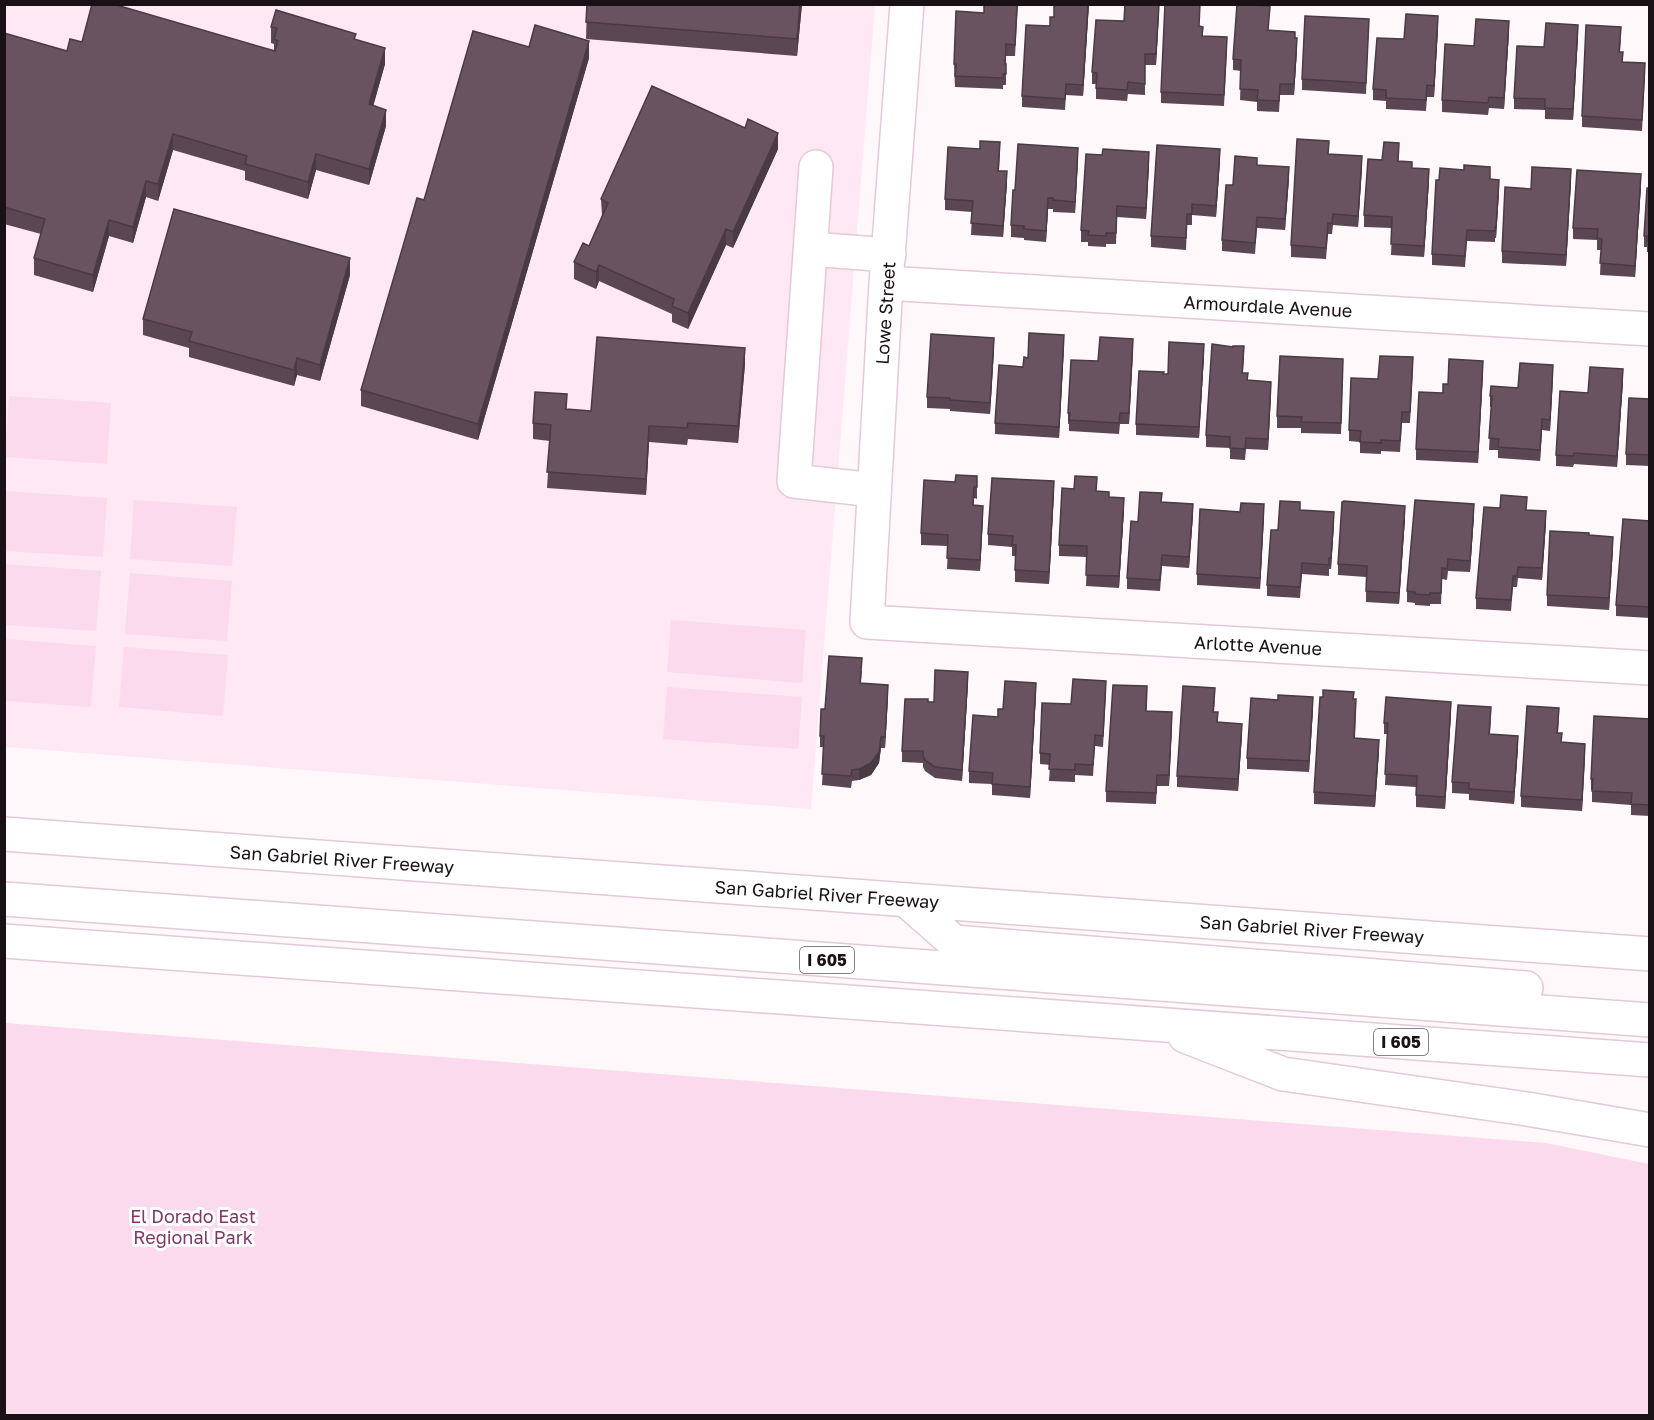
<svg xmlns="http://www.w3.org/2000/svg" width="1654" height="1420" viewBox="0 0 1654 1420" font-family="'Golos Text',sans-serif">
	<rect width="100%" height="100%" fill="#fef8fb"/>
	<path fill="#fde8f4" d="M4,5H875L811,809L5,747Z"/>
	<path fill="#fbdaed" d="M9,396L111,403L107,464L5,457Z
		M5,491L107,498L103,557L5,551Z
		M134,500L237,507L232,566L130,559Z
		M4,564L101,571L96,631L5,625Z
		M130,573L232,581L227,641L125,634Z
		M671,620L806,630L802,683L667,672Z
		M5,639L96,646L91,707L5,701Z
		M124,647L228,655L223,716L119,707Z
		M667,687L802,697L798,749L663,739Z
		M5,1023L1546,1143L1649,1164V1415H5Z"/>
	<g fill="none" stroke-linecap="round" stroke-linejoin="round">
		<g stroke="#e4c9d8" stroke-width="36">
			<path id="minor" d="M907,4L886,283L867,622L1650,668
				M816,167L794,481L874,490
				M811,249L889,255
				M886,283L1650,329"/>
		</g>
		<g stroke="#e4c9d8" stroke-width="36">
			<path id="highway" d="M4,834L1650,954
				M4,899L1650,1020
				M906,900L954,942L1526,988
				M4,941L1650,1060
				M1185,1036L1283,1074L1527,1109L1650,1130"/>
		</g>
		<use href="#minor" stroke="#fff" stroke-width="33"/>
		<use href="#highway" stroke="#fff" stroke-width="33"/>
	</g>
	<path fill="#5b4753" d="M587,4H802L797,56L586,39Z
		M984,4H1018L1015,56H1006V85H1003V89L955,87L954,64L984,13Z
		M1089,4L1083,96L1066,95L1065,110L1022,107V96L1054,17Z
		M1159,12L1156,65H1145V95L1128,94L1127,101L1096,99V84H1092V72L1124,21Z
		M1369,19L1366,94L1302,90V79Z
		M1199,26L1203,36L1227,48L1224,106L1161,103V92Z
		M271,27L356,39L385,64L373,106L386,126L369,185L316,170L308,199L245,180V171L173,150L158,201L146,197L133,243L109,236L93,292L34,275V258L41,234L4,224V33L67,51L82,42L274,51V44L271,43Z
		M1438,27L1434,97H1427L1426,111L1386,109V101L1373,100V89L1404,39Z
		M1269,30L1295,38L1297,49L1294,95H1280L1279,112L1257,111V102L1240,100L1241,71L1233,70V59Z
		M1509,32L1504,109L1489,108L1488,115L1442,112V100L1474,46Z
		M1578,36L1573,120L1545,119V110L1514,109V98L1544,47Z
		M1621,38L1620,52L1623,62L1645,74L1642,131L1582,127V116Z
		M589,58L478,440L361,406V390L424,200Z
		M778,149L733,248L726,245L688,329L672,322V314L599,281L596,289L574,279V262L589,246L602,216L601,199Z
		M1000,153L999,171L1007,182L1003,237L971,235L972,212L945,210V199Z
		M1328,154L1362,167L1358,227L1333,225L1332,234H1328L1326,259L1291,257V245Z
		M1399,154L1398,161L1412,168L1429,180L1424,257L1391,255L1392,228L1364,227V215L1382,160Z
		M1078,159L1075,213L1053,212V209H1048L1046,242L1024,240V238L1011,237V225L1015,190Z
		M1220,160L1216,217L1192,215V225H1187L1186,250L1151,247V236Z
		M1149,163L1146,219L1117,217L1116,244H1106V247L1088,246V242H1081V230Z
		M1257,165L1289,178L1285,230L1257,228L1255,254L1222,251V240L1233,185Z
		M1490,179L1499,191L1496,238H1495V242L1467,241L1465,267L1432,265V254Z
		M1571,181L1566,266L1502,263V251Z
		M1641,185L1635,277L1600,275L1601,250H1597V240L1573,239V228Z
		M1650,189V252H1647V247H1644V236Z
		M350,275L320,381L297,375L294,386L189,357V348L143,335V319Z
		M1064,346L1059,438L995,434V423L1028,358Z
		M1222,346L1244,358L1243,373L1248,380L1271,393L1268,450L1246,449L1245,460L1230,459V448L1206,447V435Z
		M994,349L990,414L950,411V409L927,408V397Z
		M1133,350L1129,424H1120L1119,434L1069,431V424H1068V413L1098,361Z
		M1204,355L1199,438L1136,435V424L1163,374H1168Z
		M745,364L738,443L688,439L687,445L649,442L646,495L547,488L550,441L533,439V423L567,409L591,411Z
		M1413,368L1410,423H1402L1400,452L1381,451V454L1360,453V442L1349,441V430L1378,379Z
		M1343,370L1341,434L1301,433V428H1277V416Z
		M1483,372L1478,463L1416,460V449L1448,384Z
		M1553,376L1550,431L1542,430L1540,461L1498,458V450H1489L1491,407H1490V396Z
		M1623,381L1617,467L1574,464L1573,467L1556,466V455L1588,393Z
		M1650,399V466L1626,465V454Z
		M977,476V499L974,498V505L983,517L980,571L947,569L948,546L921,545V533Z
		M1097,491L1109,497L1124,509L1119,588L1086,586L1087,557L1059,556V545Z
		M1054,492L1049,584L1015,582V556H1012V547L988,545V534Z
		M1162,502L1193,515L1189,568L1162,566L1160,591L1127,589V578L1138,522Z
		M1300,510L1334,523L1331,569H1329V576L1302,574L1300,598L1267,596V585L1278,530Z
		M1527,510L1546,522L1542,580L1518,578L1517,587H1513L1511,611L1476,609V598Z
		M1240,512L1264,515L1260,589L1197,585V574Z
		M1474,515L1470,572L1448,571L1447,580L1442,579L1441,604H1430V606L1415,605V603L1407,602V591L1411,545Z
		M1405,518L1399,604L1366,602V577L1338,575V564Z
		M1650,521V618L1616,616V605Z
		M1589,535L1613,548L1609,610L1547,606V595Z
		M862,670L861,683L888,696L885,748H881L879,763L871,775L859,780L852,781L851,788L822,785L824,747H820V736L825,709Z
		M968,683L962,781L935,778L925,771L923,767V763L902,762V751L928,702H934Z
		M1106,692L1103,747L1095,746L1093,776L1075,775V782L1049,781L1050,765L1040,764V753L1071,704Z
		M1036,694L1030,798L992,795V784L969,783V771L998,717L1003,709Z
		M1147,698L1146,711L1172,724L1169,786H1157L1156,804L1106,802V791Z
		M1215,699L1214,712L1218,722L1242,735L1238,791L1177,787V776Z
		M1354,699L1356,710L1355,738L1379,751L1375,807L1314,804V792Z
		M1313,708L1309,772L1247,769V758Z
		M1451,713L1445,809L1416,807V787L1385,785L1387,734H1384V723Z
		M1491,718L1490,734L1518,747L1514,804L1469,800V794L1452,793V782Z
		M1559,719L1558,733L1562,743L1585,755L1582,811L1521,807V796Z
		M1650,719V816L1631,815V805L1592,802V790H1591V779Z"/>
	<path fill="#4a3a43" d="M800,4H802L797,56V39Z
		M1088,4H1089L1083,96V85Z
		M1159,4V12L1156,65V54Z
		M1438,16V27L1434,97V86Z
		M1509,21V32L1504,109V98Z
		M1578,25V36L1573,120V109Z
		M1297,38V49L1294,95V84Z
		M589,41V58L478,440V424Z
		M385,48V64L369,121V104Z
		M386,110V126L369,185V169Z
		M778,133V149L733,248V232Z
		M173,134V150L158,201V184Z
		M1078,148V159L1075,213V202Z
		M1220,149V160L1216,217V206Z
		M1149,152V163L1146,219V208Z
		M316,154V170L308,199V182Z
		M1362,156V167L1358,227V216Z
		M1289,167V178L1285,230V219Z
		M1429,169V180L1424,257V246Z
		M1571,169V181L1566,266V255Z
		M1007,171V182L1003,237V226Z
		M1641,174V185L1635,277V266Z
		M1499,180V191L1496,238V227Z
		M146,181V197L133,243V227Z
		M1048,198V209L1046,242V231Z
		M109,220V236L93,292V275Z
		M726,229V245L688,329V313Z
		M350,258V275L320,381V365Z
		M599,265V281L596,289V272Z
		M1064,335V346L1059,438V427Z
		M994,338V349L990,414V403Z
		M1133,339V350L1129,424V413Z
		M1204,344V355L1199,438V427Z
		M745,348V364L738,443V426Z
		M297,358V375L294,386V370Z
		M1483,361V372L1478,463V452Z
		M1553,365V376L1550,431V420Z
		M1623,369V381L1617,467V456Z
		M1271,382V393L1268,450V439Z
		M1542,419V430L1540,461V450Z
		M649,426V442L646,495V479Z
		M1054,481V492L1049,584V572Z
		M1124,498V509L1119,588V576Z
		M1193,504V515L1189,568V557Z
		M1264,504V515L1260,589V578Z
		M1474,504V515L1470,572V561Z
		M983,506V517L980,571V560Z
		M1405,506V518L1399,604V593Z
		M1546,511V522L1542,580V568Z
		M1334,512V523L1331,569V558Z
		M1613,537V548L1609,610V598Z
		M968,672V683L962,781V770Z
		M1036,683V694L1030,798V787Z
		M888,685V696L885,748V737Z
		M1313,697V708L1309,772V761Z
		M1451,702V713L1445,809V797Z
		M1172,712V724L1169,786V775Z
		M1242,724V735L1238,791V779Z
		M1518,736V747L1514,804V792Z
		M881,737V748L879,763L871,775L859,780V769Z
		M1379,740V751L1375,807V796Z
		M1585,744V755L1582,811V800Z"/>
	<path fill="#6a5360" stroke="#4a3a43" stroke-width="1.5" d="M92,4H113L275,51L278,41L274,39L277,28L271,27L276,10L356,34L354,39L385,48L369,104L386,110L369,169L316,154L308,182L245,164L247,156L173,134L158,184L146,181L133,227L109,220L93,275L34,258L45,219L4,207V33L67,51L70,39L82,42Z
		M587,4H800L797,39L586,22Z
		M984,4H1017L1015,45L1006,44L1005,64H1006V74H1003V78L955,76L956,64H954L956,11L984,13Z
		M1054,4H1088L1083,85L1066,84L1065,99L1022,96L1026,25L1050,26V17H1054Z
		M1125,4H1159L1156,54H1145V84L1128,82L1127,90L1096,88L1097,73L1092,72L1096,20L1124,21Z
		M1165,4H1200L1199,26L1203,27L1202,36L1227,37L1224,95L1161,92Z
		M1237,4L1270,6L1268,30L1295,32V38H1297L1294,84H1280L1279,101L1257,100L1258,90L1240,89L1241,60L1233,59Z
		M1406,14L1438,16L1434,86L1427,85L1426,100L1386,98V90L1373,89L1377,38L1404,39Z
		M1305,16L1369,19L1366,83L1302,79Z
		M1476,19L1509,21L1504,98L1489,97L1488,103L1442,100L1445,44L1474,46Z
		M1546,23L1578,25L1573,109L1545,108V99L1514,98L1517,46L1544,47Z
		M535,25L589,41L478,424L361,390L417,198L424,200L473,31L529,47Z
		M1586,25L1621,27L1619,52H1623L1622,62L1645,63L1642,120L1582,116Z
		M652,86L745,128L748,119L778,133L733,232L726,229L688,313L672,306L674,299L599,265L596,272L574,262L583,243L589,246L608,203L601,199Z
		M1297,139L1329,141L1328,154L1362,156L1358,216L1333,214L1332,223H1328L1326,248L1291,245Z
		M980,141L1000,142L998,171H1007L1003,226L971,223L973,201L945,199L948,147L980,149Z
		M1384,142L1399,143L1398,161L1412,162V168L1429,169L1424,246L1391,244L1392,217L1364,215L1368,159L1382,160Z
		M1018,144L1078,148L1075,202L1053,200V198H1048L1046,231L1024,229V226L1011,225L1013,190H1015Z
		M1157,145L1220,149L1216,206L1192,204V214H1187L1186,238L1151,236Z
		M1103,149L1149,152L1146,208L1117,206L1116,233H1106V236L1088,235L1089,231L1081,230L1086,154L1102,155Z
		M1235,156L1257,158V165L1289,167L1285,219L1257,217L1255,243L1222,240L1226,185H1233Z
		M1464,165L1490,167V179L1499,180L1496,227H1495V231L1467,230L1465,256L1432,254L1436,180H1439L1440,168L1464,170Z
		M1532,167L1571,169L1566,255L1502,251L1505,187L1531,189Z
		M1577,170L1641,174L1635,266L1600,263L1602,239L1597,238L1598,229L1573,228Z
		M1647,188L1650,189V241H1647V236H1644Z
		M174,209L350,258L320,365L297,358L294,370L189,341L192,332L143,319Z
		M1029,333L1064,335L1059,427L995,423L999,365L1023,367L1024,357L1028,358Z
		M931,334L994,338L990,403L950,400V398L927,397Z
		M597,337L745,348L738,426L688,423L687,428L649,426L646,479L547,472L551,425L533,423L535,392L567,394L566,409L591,411Z
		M1100,337L1133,339L1129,413H1120L1119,423L1069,420L1070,413H1068L1071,360L1098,361Z
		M1169,342L1204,344L1199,427L1136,424L1139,371L1164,372L1163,374H1168Z
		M1212,344L1233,347V346H1244L1242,373H1248L1247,380L1271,382L1268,439L1246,438L1245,449L1230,448V437L1206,435Z
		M1280,356L1343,359L1341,423L1301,422L1302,417L1277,416Z
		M1380,356L1413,357L1410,412H1402L1400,441L1381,440V443L1360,442L1361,431L1349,430L1351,378L1378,379Z
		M1449,359L1483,361L1478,452L1416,449L1419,392L1443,393V384H1448Z
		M1520,363L1553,365L1550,420L1542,419L1540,450L1498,447L1499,439L1489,438L1492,396H1490L1491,386L1518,388Z
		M1590,367L1623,369L1617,456L1574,453L1573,456L1556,455L1560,391L1588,393Z
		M1629,398L1650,399V455L1626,454Z
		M956,475L977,476V487H974L973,505L983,506L980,560L947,558L948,535L921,533L924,480L955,482Z
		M1075,476L1097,477L1096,491L1109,492V497L1124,498L1119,576L1086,575L1087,546L1059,545L1062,488L1074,489Z
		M992,478L1054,481L1049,572L1015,570L1016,545H1012L1013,536L988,534Z
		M1140,492L1162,493L1161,502L1193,504L1189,557L1162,555L1160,580L1127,578L1131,521L1138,522Z
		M1501,495L1527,497L1526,510L1546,511L1542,568L1518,567L1517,576H1513L1511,600L1476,598L1484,507L1500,508Z
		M1415,500L1474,504L1470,561L1448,559L1447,569L1442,568L1441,593H1430V595L1415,594V592L1407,591Z
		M1280,501L1300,502V510L1334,512L1331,558H1329V565L1302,563L1300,587L1267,585L1271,530H1278Z
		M1344,501L1405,506L1399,593L1366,591L1367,566L1338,564L1342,502Z
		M1241,503L1264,504L1260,578L1197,574L1200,509L1240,512Z
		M1623,519L1650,521V607L1616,605Z
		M1550,531L1589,533V535L1613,537L1609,598L1547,595Z
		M829,656L862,658L860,683L888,685L885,737H881L879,752L871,763L859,769L852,770L851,776L822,774L824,736H820L821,709H825Z
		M935,670L968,672L962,770L935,767L925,760L923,756V751H902L905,699H928V702H934Z
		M1073,679L1106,681L1103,736L1095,735L1093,765L1075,764V770L1049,769L1050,754L1040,753L1042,703L1071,704Z
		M1005,681L1036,683L1030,787L992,784L993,773L969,771L973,715L998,717V709H1003Z
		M1113,685L1147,686L1146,711L1172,712L1169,775H1157L1156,793L1106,791Z
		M1183,686L1215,688L1213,712H1218L1217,722L1242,724L1238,779L1177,776Z
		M1323,690L1354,692L1353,699H1356L1354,738L1379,740L1375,796L1314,792L1320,697H1323Z
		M1278,695L1313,697L1309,761L1247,758L1251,698L1278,700Z
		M1386,697L1451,702L1445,797L1416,795L1417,776L1385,774L1388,723H1384Z
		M1458,705L1491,707L1489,734L1518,736L1514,792L1469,789V783L1452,782Z
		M1527,706L1559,708L1557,733H1562L1561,742L1585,744L1582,800L1521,796Z
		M1594,716L1650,719V805L1631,804L1632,793L1592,791L1593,779H1591Z"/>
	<g text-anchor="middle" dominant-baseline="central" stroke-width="6" stroke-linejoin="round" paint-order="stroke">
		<g fill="#fff" stroke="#5f585c" stroke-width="1.5">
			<rect x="800" y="947" width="54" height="26" rx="4.5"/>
			<rect x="1374" y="1029" width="54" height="26" rx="4.5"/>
		</g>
		<g font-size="16" font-weight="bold" fill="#1a1116">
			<text x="827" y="960">I 605</text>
			<text x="1401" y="1042">I 605</text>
		</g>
		<g font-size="18" fill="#1a1116" stroke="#fff">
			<text transform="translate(1268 306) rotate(3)">Armourdale Avenue</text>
			<text transform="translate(885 313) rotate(-86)">Lowe Street</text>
			<text transform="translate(1258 645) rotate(3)">Arlotte Avenue</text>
			<text transform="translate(342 859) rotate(4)">San Gabriel River Freeway</text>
			<text transform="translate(827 894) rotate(4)">San Gabriel River Freeway</text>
			<text transform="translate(1312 929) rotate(4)">San Gabriel River Freeway</text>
		</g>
		<g font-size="18" fill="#803867" stroke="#fff">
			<text x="193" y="1216">El Dorado East<tspan x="193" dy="21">Regional Park</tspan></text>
		</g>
	</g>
	<rect width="1654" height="1420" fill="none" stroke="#1a1116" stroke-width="12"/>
</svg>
